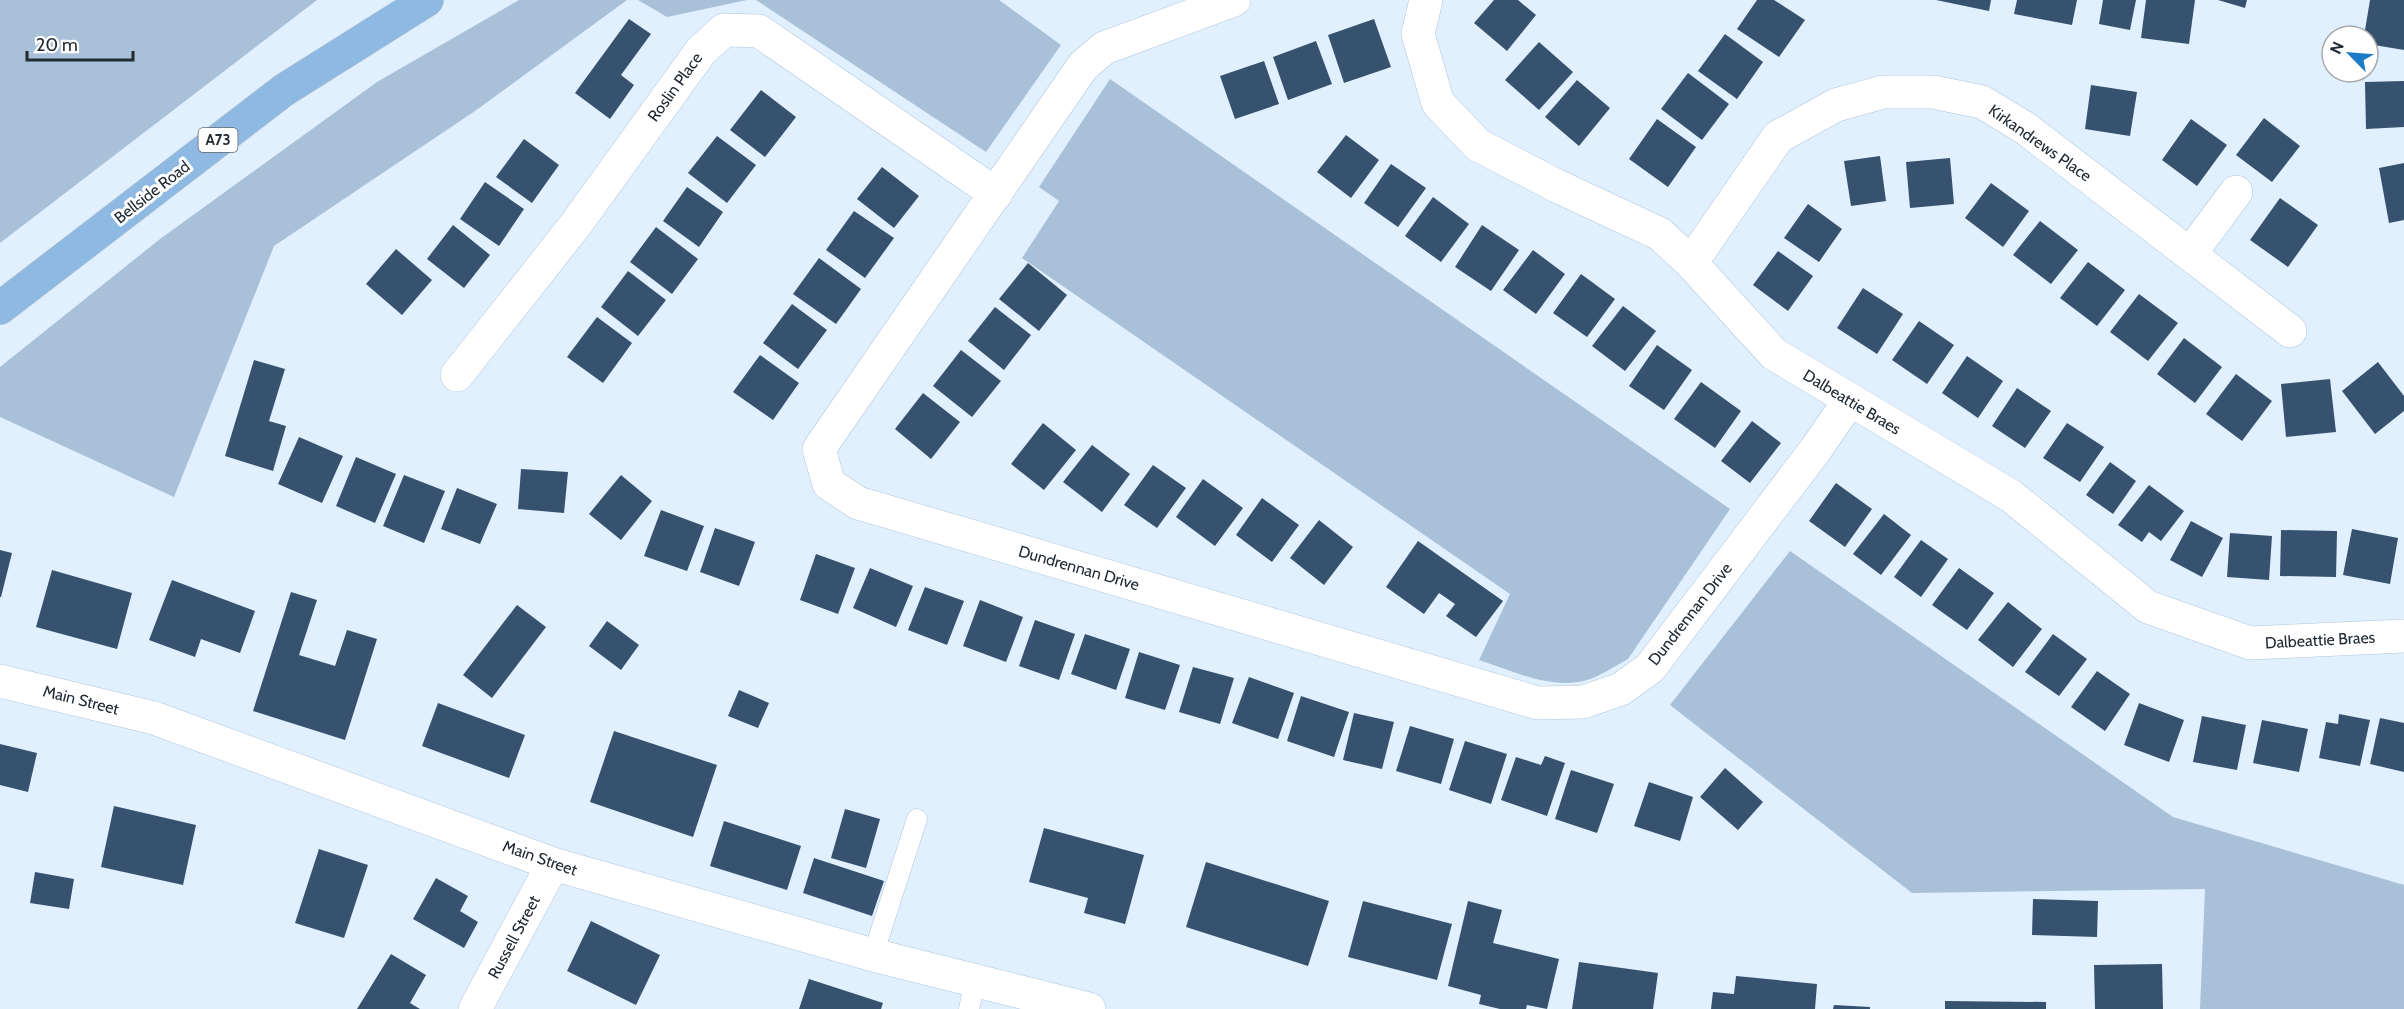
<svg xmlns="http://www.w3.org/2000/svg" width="2404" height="1009" viewBox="0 0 2404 1009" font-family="Cabin,sans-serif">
	<rect width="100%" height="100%" fill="#e1f0fe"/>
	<path fill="#a9c0d9" d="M0,0H317L0,243Z
		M519,0H627L475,111L274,246L174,497L0,417V367L160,239L377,82Z
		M638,0H747L667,17Z
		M756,0H999L1061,45L986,152Z
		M1110,79L1730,509L1628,659C1613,667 1595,680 1578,682C1544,687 1510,670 1479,660L1510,594L1022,258L1059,201L1039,187Z
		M1790,551L2173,817L2404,885V1009H2200L2205,889L1912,893L1670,705Z"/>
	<path fill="#36526f" d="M1494,0H1518L1536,15L1507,51L1474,23Z
		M1757,0H1774L1805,20L1779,57L1737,29Z
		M1936,0H1991L1989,11Z
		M2017,0H2077L2072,25L2014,14Z
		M2103,0H2136L2130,30L2099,24Z
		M2146,0H2195L2189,44L2141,38Z
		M2218,0H2247L2245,8Z
		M2370,0H2404V50L2368,44V36H2364Z
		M629,19L651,34L621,75L634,85L610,119L575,93Z
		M1374,19L1391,67L1344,83L1328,35Z
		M1725,34L1763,62L1737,99L1698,71Z
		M1316,41L1332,84L1288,100L1273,57Z
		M1539,42L1573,72L1539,110L1505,80Z
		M1264,61L1279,104L1235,119L1220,76Z
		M1688,73L1729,104L1702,140L1661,109Z
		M1577,80L1610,108L1579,146L1545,117Z
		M2404,81V127L2366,129L2365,82Z
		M2091,85L2137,92L2130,136L2085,129Z
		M761,90L796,117L765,157L730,130Z
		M2264,118L2300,146L2272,182L2236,155Z
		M1657,119L1696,147L1668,187L1629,159Z
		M2191,119L2227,145L2197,186L2162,160Z
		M1346,135L1379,160L1351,198L1317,172Z
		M717,136L756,165L727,203L688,173Z
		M524,139L559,165L532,203L496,177Z
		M1880,156L1886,201L1851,206L1844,161Z
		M1950,158L1954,204L1910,208L1906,162Z
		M2404,163V220L2389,223L2379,168Z
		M1391,164L1426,188L1398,227L1364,203Z
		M882,167L919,196L894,228L857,199Z
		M485,182L524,209L499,246L460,219Z
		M1991,183L2029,211L2003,247L1965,218Z
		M687,187L723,212L699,247L663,221Z
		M1433,197L1469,224L1441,262L1405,236Z
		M2280,198L2318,225L2288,267L2250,240Z
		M1808,204L1842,229L1819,262L1784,238Z
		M854,211L894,238L865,278L826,250Z
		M2040,221L2078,250L2051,284L2013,255Z
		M453,225L490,255L464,288L427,259Z
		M1482,225L1519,250L1491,291L1455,267Z
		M656,227L698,259L672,294L630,262Z
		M396,249L432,280L402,315L366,284Z
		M1533,250L1565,274L1536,314L1503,290Z
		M1778,251L1813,276L1788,311L1753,285Z
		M819,258L861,289L836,324L793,294Z
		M2088,262L2125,290L2097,326L2060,298Z
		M1028,263L1067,295L1039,331L999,299Z
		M628,271L666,300L638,336L601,307Z
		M1581,274L1615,299L1587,337L1553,313Z
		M1863,288L1903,314L1877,354L1837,328Z
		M2139,294L2178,323L2148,361L2110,332Z
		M792,304L827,330L798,369L763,343Z
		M1623,306L1656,331L1625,371L1592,346Z
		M995,307L1031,335L1004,370L968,341Z
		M597,317L632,343L603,383L567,357Z
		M1919,321L1954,345L1927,384L1892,360Z
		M2184,338L2222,367L2195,403L2157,374Z
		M1657,345L1692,370L1664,410L1629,386Z
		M961,350L1001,381L972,417L933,386Z
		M760,355L799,383L773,420L733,392Z
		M1967,356L2003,381L1978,418L1942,393Z
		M254,360L285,369L269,421L286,426L273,471L225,456Z
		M2378,362L2404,396V411L2375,434L2342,391Z
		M2236,374L2272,401L2242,441L2206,414Z
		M2330,379L2336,432L2286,437L2281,384Z
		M1701,382L1741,411L1715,448L1674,419Z
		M2017,388L2051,411L2025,448L1992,426Z
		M923,393L960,422L931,459L895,429Z
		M1752,421L1781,443L1750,483L1721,461Z
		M1043,423L1076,450L1044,490L1011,464Z
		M2067,423L2104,447L2080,482L2043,458Z
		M299,437L343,456L322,503L278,484Z
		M1092,445L1130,474L1102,512L1063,482Z
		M356,457L396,474L375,523L336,506Z
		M2110,462L2136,481L2113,514L2086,495Z
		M1153,465L1186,488L1157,528L1124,505Z
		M521,469L568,472L564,513L518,509Z
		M404,475L445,491L424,543L383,526Z
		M621,475L652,501L621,540L589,514Z
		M1203,479L1243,508L1215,546L1176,517Z
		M1836,483L1872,509L1845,547L1809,521Z
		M2149,485L2184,511L2161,541L2149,532L2142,542L2118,525Z
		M457,488L497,504L480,544L441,529Z
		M1262,498L1299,525L1272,562L1236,535Z
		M661,510L704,526L687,571L644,556Z
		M1884,514L1911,535L1881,575L1853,554Z
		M1319,520L1353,547L1324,585L1290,558Z
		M2191,521L2223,538L2202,577L2170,560Z
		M715,528L755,542L739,586L700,572Z
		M2352,529L2398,538L2390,584L2343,575Z
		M2281,530L2337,531L2336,577L2280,576Z
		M2230,533L2272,536L2269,580L2227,577Z
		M1921,540L1948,559L1921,597L1894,577Z
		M1418,541L1503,601L1476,637L1446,616L1455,604L1439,593L1424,614L1386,587Z
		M0,550L12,553L1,597H0Z
		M816,554L855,568L838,614L800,600Z
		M870,568L913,586L896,627L853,608Z
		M1959,568L1994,593L1967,630L1932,605Z
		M52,570L132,593L117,649L36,627Z
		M172,580L255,611L240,653L201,639L195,657L149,640Z
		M925,587L964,601L947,645L908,630Z
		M291,592L317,600L299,655L335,666L347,630L377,639L345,740L253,711Z
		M980,600L1023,617L1006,662L963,646Z
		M2008,602L2042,629L2013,667L1978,640Z
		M517,605L546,627L492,698L463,675Z
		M1035,620L1075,634L1059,680L1019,666Z
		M607,621L639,645L621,670L589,646Z
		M1085,634L1130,649L1116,690L1071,674Z
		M2053,634L2087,659L2059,696L2025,672Z
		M1139,652L1180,665L1165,710L1125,698Z
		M1193,667L1234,678L1220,724L1179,712Z
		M2097,671L2130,694L2105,731L2071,707Z
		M1249,677L1294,693L1278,739L1232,723Z
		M739,690L769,703L758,728L728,716Z
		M1301,696L1349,712L1334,757L1287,741Z
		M438,703L525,735L509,778L422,746Z
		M2139,703L2184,720L2169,762L2124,745Z
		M1354,713L1394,722L1382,769L1343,760Z
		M2339,714L2370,720L2360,766L2319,758L2326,722L2338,724Z
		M2202,716L2246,725L2237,770L2193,762Z
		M2380,718L2404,723V772L2370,764Z
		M2262,720L2308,729L2299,772L2253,763Z
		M1410,726L1454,739L1441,784L1396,771Z
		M614,731L717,765L693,837L590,802Z
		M1465,741L1507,754L1491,804L1449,790Z
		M0,744L37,753L28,792L0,785Z
		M1545,756L1565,763L1547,816L1501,800L1516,757L1541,765Z
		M1725,768L1763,802L1738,830L1700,797Z
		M1571,770L1614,784L1597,833L1555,819Z
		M1649,782L1693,797L1680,841L1634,826Z
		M114,806L196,825L183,885L101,867Z
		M845,809L880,819L866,868L831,858Z
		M724,821L801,846L787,890L710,866Z
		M1044,828L1144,855L1125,924L1084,913L1088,898L1029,882Z
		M319,849L368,865L344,938L295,923Z
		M814,858L884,881L872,916L803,893Z
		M1206,862L1329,901L1308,966L1186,927Z
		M35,872L74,879L69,909L30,903Z
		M436,878L468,896L460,911L478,922L464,948L413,919Z
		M2033,899L2098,901L2097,937L2032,935Z
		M1363,901L1452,924L1437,980L1348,957Z
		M1468,901L1502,910L1493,943L1559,959L1547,1009L1527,1005L1526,1009H1500L1479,1004L1481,995L1448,986Z
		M591,921L660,955L636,1005L567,971Z
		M391,954L426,975L410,1003L420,1009H357Z
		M1579,962L1658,973L1653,1009H1572Z
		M2162,964L2163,1009H2095L2094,965Z
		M1736,976L1817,984L1815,1009H1711L1713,992L1734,994Z
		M809,979L883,1003L881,1009H799Z
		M1945,1001L2046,1002V1009H1945Z
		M1834,1005L1870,1007V1009H1833Z"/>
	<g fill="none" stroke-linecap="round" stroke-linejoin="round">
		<g stroke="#aec6dd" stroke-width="21">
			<path id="service" d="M873,955L917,819
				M969,1009L975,982"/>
		</g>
		<g stroke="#aec6dd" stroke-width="34">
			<path id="minor" d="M1234,0L1104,48L1083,66L819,449L829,484L858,503L1538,703L1583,702L1621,689L1650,668L1816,449L1849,401
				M1426,0L1418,34L1438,103L1478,145L1557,186L1660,234L1691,263L1774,354L2011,496L2148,607L2250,643L2404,636
				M2190,254L2236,192
				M1691,263L1778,137L1836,105L1883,92H1933L1982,102L2025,128L2290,331
				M457,375L576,224L701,51L724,30L759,31L996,194
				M0,681L154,718L553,864L873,955L1089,1009
				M475,1009L553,864"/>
		</g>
		<g stroke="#ced0d2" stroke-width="34">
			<path id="primary" d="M0,308L284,90L427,0"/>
		</g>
		<use href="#service" stroke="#fff" stroke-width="20"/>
		<use href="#minor" stroke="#fff" stroke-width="33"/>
		<use href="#primary" stroke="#8eb9e2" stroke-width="33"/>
	</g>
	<g text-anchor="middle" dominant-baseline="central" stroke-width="6" stroke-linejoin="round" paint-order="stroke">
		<rect fill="#fff" stroke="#646a70" stroke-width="1.5" x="198.5" y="128" width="39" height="24" rx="4.5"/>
		<g font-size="15" font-weight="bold" fill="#212a33">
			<text x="218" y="140">A73</text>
		</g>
		<g font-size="16" fill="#212a33" stroke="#fff">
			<text transform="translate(675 87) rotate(-54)">Roslin Place</text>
			<text transform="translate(2040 143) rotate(35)">Kirkandrews Place</text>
			<text transform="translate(152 192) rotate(-38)">Bellside Road</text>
			<text transform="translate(1852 402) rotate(31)">Dalbeattie Braes</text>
			<text transform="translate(1079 568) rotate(16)">Dundrennan Drive</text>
			<text transform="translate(1690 614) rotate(-52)">Dundrennan Drive</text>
			<text transform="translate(2320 640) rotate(-3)">Dalbeattie Braes</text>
			<text transform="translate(81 700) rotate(14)">Main Street</text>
			<text transform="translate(540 858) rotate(19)">Main Street</text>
			<text transform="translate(514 937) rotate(-62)">Russell Street</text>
		</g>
	</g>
	<g transform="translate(2350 54) rotate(295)"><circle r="28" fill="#ffffff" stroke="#a6aaad" stroke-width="1.5"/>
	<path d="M0-4.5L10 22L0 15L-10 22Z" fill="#1d7ac7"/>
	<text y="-9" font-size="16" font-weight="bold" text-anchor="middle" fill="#212a33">N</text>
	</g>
	<path d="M27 51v9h106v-9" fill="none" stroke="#212a33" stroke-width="3"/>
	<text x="36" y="51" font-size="18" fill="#212a33" stroke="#ffffff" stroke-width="4.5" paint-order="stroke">20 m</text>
</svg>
